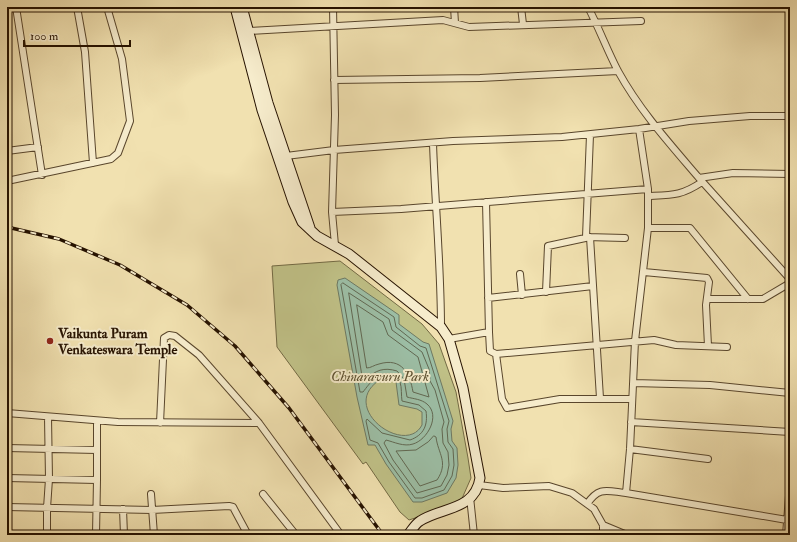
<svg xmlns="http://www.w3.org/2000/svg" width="797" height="542" viewBox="0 0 797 542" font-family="'IM FELL Double Pica',serif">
	<rect width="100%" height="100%" fill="#f1e1b0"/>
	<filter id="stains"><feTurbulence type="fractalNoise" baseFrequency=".005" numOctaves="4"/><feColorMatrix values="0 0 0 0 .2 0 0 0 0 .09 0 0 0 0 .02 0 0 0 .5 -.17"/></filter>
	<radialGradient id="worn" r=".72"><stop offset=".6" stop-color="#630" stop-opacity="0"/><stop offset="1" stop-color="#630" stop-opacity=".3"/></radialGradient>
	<path fill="#c0c187" stroke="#736a44" d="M340,261L422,324L439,344L456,392L468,458L471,478L460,503L409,520L400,512L366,462L363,464L277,347L272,266Z"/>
	<path fill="#9cbea5" stroke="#6d7963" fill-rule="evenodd" d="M345,278L399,315V324L423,342L429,344L453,421L451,429L452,441L457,448L458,465L456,478L447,493L422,502H413L386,464L375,445H368L357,397L337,285L338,280ZM383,378L393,379L396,382L399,405L417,409L422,412V425C405,458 334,405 383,378Z"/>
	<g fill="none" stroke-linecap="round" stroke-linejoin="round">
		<path stroke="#616852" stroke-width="1" d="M343,283L394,317L396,327L420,346L426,348L449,421L447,429L448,442L453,449L454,465L452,476L444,490L422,498H415L389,462L378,443L370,440L366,421L367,419L382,433L410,440C424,435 428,425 426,411L419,405L402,401C401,395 402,388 400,382C398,377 395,375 391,374C377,372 370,383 363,392H360L341,285Z
			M349,293L389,319L392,330L422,352L429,369L430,381L435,390L444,422L442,429L443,443L448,452L449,465L447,475L441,486L417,493L393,460L384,443L386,440C394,442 404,447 413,444C427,440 441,416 427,404C421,399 414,399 407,397L404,379L397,371C384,367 375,370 366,380H363Z
			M357,305L383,322L388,335L418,357L429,397L413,392C410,374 402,357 379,364C374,365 371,368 367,368Z
			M434,436L436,437C438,454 449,462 437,480L420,486L396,451L416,450L428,442Z"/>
		<g stroke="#59462c" stroke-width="8">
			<path id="street" d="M16,7L42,175
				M77,7L85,52L93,163
				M333,7L335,115L332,212L335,245
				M454,7L455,23
				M521,7L523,24
				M588,7C599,28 607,50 618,71C640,111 670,144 699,178L733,173L790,174
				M248,31L443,20L469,27L641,21
				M334,80L480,78L618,71
				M433,143C435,204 441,266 441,327
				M7,151L38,147
				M286,156L334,150L453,141L562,137L639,129L689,121L750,116H790
				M788,174L790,183
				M699,178L790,279
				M7,181L111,159L118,153L130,121L122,59L107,7
				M648,196C672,195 681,196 702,182
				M486,202L489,332
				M332,212L401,209L648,189
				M648,228H690L748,299
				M586,237L590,135
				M586,237L625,238
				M644,272L707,278L709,282L706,305L708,346
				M520,274L522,295
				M546,292L548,246L590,237L600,398
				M488,298L593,286
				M707,299H763L790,283
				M449,339L489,332L490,351L496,354L654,340L676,345L727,347
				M496,354L502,399L507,408L560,399H632
				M633,383L710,385L790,393
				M7,413L118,422L259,423L341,535
				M631,422L790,432
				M160,423L164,338L169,335L175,336L199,355L259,423
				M7,448L97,450
				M630,449L708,459
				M7,478L97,480L96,535
				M97,480V421
				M479,485L503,488L549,486L572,493L594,509L603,525L627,535
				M626,493L630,449L635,341L648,228V189L639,129
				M151,494L154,535
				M263,494L296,535
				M470,497L474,535
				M587,504C599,486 607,491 626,493L787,520
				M7,507L152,510L229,506L233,507L248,535
				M123,509L124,535
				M603,525V535
				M47,535V508L49,479L48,417
				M786,535L790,483"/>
		</g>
		<g stroke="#261200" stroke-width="11">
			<path id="secondary" d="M235,7L262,110L293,202L302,222L317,236L349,254L441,327L449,339L463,388L480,478C475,511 441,507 420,521C415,524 412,530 408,535
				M242,7L268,103L310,228"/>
		</g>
		<use href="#street" stroke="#f6eccc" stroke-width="6"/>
		<use href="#secondary" stroke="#f6eccc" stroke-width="9"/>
		<g stroke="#261200" stroke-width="3.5">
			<path id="rail" d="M7,227L59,239L120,265L187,305L235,346L289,408L383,535"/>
		</g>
		<use href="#rail" stroke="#f6eccc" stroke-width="2" stroke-dasharray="6" stroke-linecap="butt"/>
	</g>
	<circle fill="#8f2418" stroke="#f6eccc" stroke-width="1.5" cx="50" cy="341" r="4"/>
	<g text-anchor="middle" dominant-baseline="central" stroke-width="4" stroke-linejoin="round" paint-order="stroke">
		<g font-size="14" font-weight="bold" fill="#261200" stroke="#f6eccc" text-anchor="start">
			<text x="58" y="333">Vaikunta Puram<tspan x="58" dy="16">Venkateswara Temple</tspan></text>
		</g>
		<g font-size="14" font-style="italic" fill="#5c4f2f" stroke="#f6eccc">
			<text x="380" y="376">Chinaravuru Park</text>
		</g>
	</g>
	<rect width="797" height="542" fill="none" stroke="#f1e1b0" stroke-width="24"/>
	<rect x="8" y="8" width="781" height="526" fill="none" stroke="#261200" stroke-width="2"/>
	<rect x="12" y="12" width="773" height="518" fill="none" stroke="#261200"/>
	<path d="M24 40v6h106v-6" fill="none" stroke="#261200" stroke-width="2"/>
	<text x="30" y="40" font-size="12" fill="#261200" stroke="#f6eccc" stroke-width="3" paint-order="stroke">100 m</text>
	<rect width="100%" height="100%" filter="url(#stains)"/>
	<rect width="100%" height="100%" fill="url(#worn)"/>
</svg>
